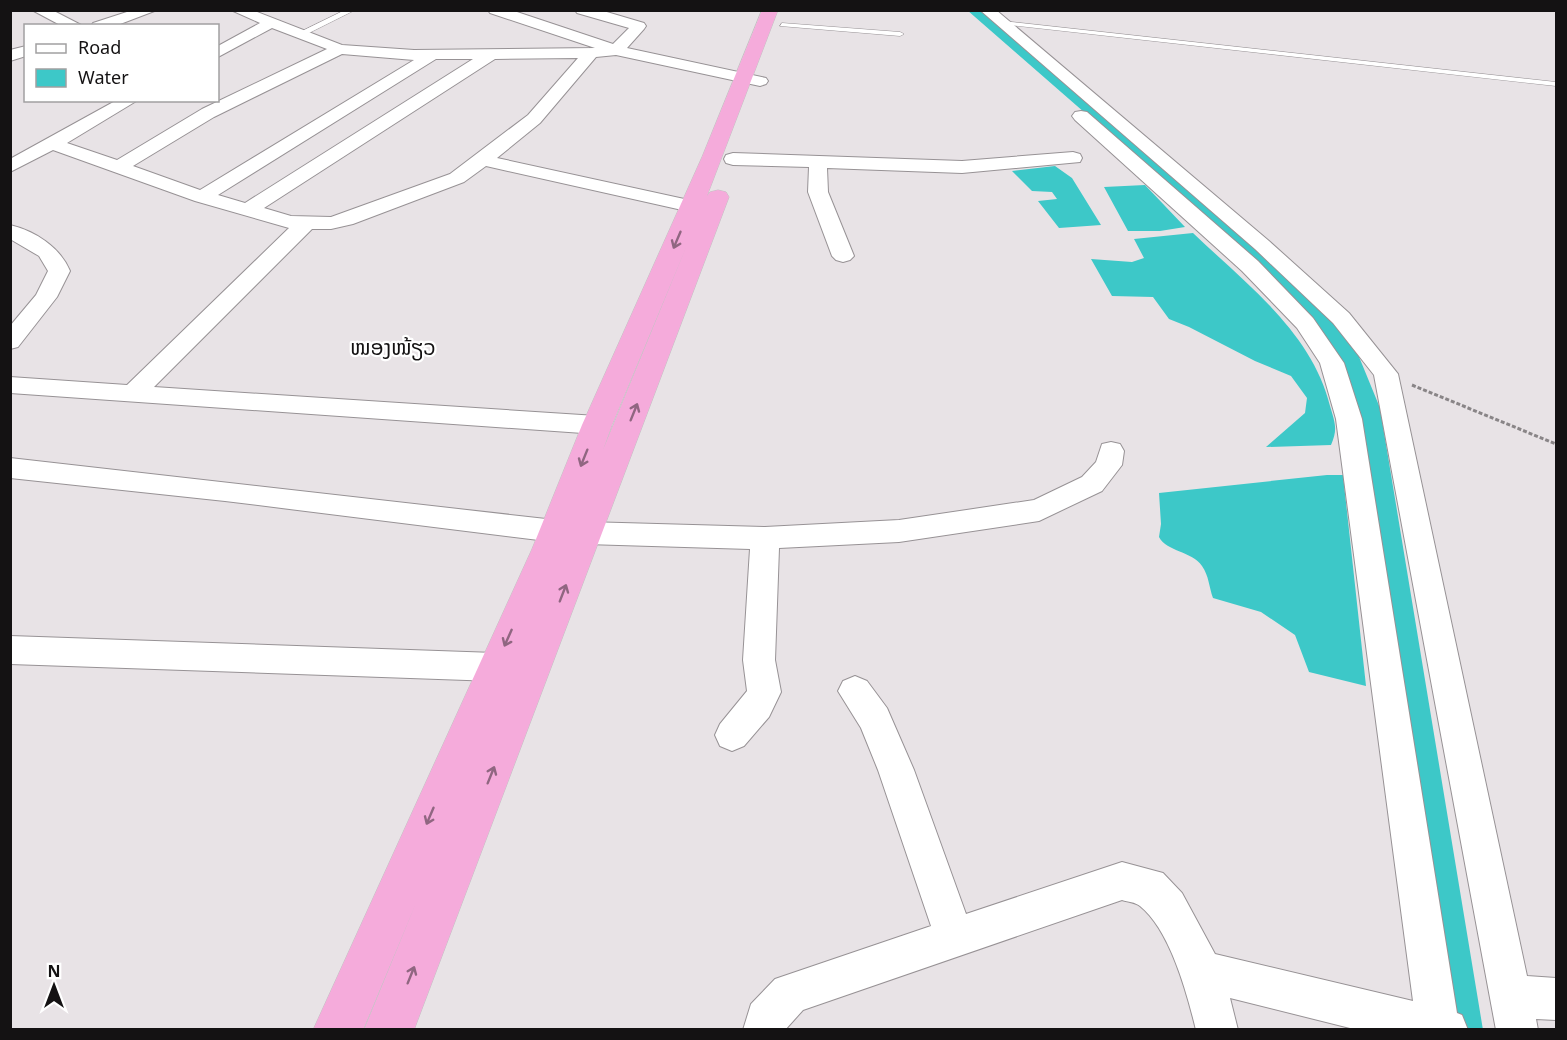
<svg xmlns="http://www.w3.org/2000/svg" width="1567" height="1040" viewBox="0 0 1567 1040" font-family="'Noto Sans','Noto Sans Lao',sans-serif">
	<rect width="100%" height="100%" fill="#e8e3e6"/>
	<path fill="#3dc8c8" d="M1055,166L1072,178L1101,225L1059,228L1038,201L1057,199L1052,192L1032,191L1012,171Z
		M1145,185L1185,227L1160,231H1128L1104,187Z
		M1193,233C1245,283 1312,332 1330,406C1335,423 1338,429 1331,445L1266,447L1305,413L1307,398L1291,376L1255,361L1189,327L1169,319L1153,297L1112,296L1091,259L1132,262L1144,258L1134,239Z
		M1327,475H1343L1366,686L1309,672L1295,635L1261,612L1213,598C1209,587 1209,576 1202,566C1192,551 1167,552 1159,537L1161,524L1159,493Z"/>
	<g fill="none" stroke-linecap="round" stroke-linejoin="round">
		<path fill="#3dc8c8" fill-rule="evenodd" d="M967,10H982L1175,173L1307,294L1355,347L1380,408L1483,1030H1443L1356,408L1334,349L1293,302L1163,181Z"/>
		<g stroke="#979295" stroke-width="1">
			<path id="lane" d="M345,10H355L303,36L296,34Z
				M1003,21L1556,82V86L1001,24Z
				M782,23L900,32L904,34L900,36L780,26Z"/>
		</g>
		<g stroke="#979295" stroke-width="2">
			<path id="street" d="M32,10H52L83,26H62Z
				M133,10H157L115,26H91L93,23Z
				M231,10H252L342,45L414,50L595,48L490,13L488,10H511L613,44L629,28L577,13L575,10H600L644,23L646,26L644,29L627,48L766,78L768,81L766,84L760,86L616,55L596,57L540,123L497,158L698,202L701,206L698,210L691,212L486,166L464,182L353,224L331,229H312L154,387L597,416L606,419L610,425L606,431L597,434L10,393V377L127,385L289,228L195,201L53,150L10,172V159L117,100H138L67,143L117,160L202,109L327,49L272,28L218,57V46L260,23ZM342,54L414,60L200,190L133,166L214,117ZM578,58L528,115L450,174L331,217L291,216L264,208L495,59ZM436,59H473L245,203L218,195Z
				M980,10H996L1269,241L1349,313L1398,374L1527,976L1556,978V1020L1536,1019L1538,1030H1496L1374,375L1333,323L1255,249Z
				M26,46V56L10,61V50Z
				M1081,111L1087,112L1258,261L1313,318L1344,363L1362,419L1457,1013L1462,1015L1468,1030H1358L1230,998L1238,1030H1196C1187,993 1170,930 1140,906C1135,902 1128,902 1122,900L803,1010L785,1030H743L751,1004L775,979L931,926L878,770L861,728L838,691L843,681L855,676L867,681L887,708L914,770L966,914L1122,862L1163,873L1182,893L1215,954L1413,1001L1336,419L1320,363L1297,328L1242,271L1075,120L1072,116L1075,112Z
				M1073,152L1080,154L1082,158L1080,162L962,173L827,168L828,192L854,256L850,260L843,262L836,260L832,256L808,192L809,167L733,165L726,163L724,159L726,155L733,153L962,161Z
				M10,225C35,231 60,247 70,271L57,297L18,347L10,349V326L36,295L48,271L39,256L10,239Z
				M1111,442L1120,444L1124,451L1122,465L1102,491L1039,521L899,542L779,548L775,660L781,692L769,717L744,746L732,751L720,746L715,735L720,724L747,691L743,660L750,549L586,544L576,541L572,533L576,525L586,522L765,527L899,520L1034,500L1082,477L1096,462L1102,444Z
				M10,458L555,520L565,523L569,531L565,539L555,542L225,501L10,478Z
				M10,636L495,653L507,657L511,667L507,677L495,681L10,664Z"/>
		</g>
		<g stroke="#c2c1c2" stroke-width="1">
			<path id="highway" d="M762,10H778L707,196L710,192L718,190L726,192L729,197L414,1030H364L416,903L363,1030H313L532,549L582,425L702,157ZM687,245L603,450L612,425Z"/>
		</g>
		<path stroke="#898587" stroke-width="3" stroke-dasharray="4 2" stroke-linecap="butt" d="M1412,385L1556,444"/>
		<use href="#lane" fill="#fff" fill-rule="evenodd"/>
		<use href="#street" fill="#fff" fill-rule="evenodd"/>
		<use href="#highway" fill="#f5abdb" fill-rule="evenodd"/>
	</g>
	<defs><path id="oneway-shaft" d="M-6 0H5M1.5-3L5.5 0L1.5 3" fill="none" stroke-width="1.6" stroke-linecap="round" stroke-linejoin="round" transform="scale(1.5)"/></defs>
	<g stroke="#906681">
		<use href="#oneway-shaft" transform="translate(677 240) rotate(113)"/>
		<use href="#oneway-shaft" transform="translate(634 412) rotate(-68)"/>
		<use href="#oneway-shaft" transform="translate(584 458) rotate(112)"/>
		<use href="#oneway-shaft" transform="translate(563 593) rotate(-69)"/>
		<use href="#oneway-shaft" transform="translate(508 638) rotate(114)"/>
		<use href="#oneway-shaft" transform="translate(491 775) rotate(-68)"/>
		<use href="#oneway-shaft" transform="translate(430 816) rotate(113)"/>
		<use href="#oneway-shaft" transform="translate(411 975) rotate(-68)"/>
	</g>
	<g text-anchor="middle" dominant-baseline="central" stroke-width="4.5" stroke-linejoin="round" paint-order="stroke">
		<g font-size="21" fill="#141213" stroke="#fff">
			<text x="393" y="347">ໜອງໜ້ຽວ</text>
		</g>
	</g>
	<rect width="1567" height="1040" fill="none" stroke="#141213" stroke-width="24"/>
	<rect x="24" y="24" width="195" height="78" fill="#ffffff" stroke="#a1a0a1" stroke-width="1.5"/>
	<rect x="36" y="44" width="30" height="9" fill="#ffffff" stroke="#a1a0a1" stroke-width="1.5"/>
	<text x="78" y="54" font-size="18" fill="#141213">Road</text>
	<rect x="36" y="69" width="30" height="18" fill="#3dc8c8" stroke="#a1a0a1" stroke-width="1.5"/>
	<text x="78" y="84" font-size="18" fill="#141213">Water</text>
	<g transform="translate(54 986)" stroke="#ffffff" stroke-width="4.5" paint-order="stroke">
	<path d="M0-4.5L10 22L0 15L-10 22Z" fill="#141213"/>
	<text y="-9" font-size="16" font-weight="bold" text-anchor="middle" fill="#141213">N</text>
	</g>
</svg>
